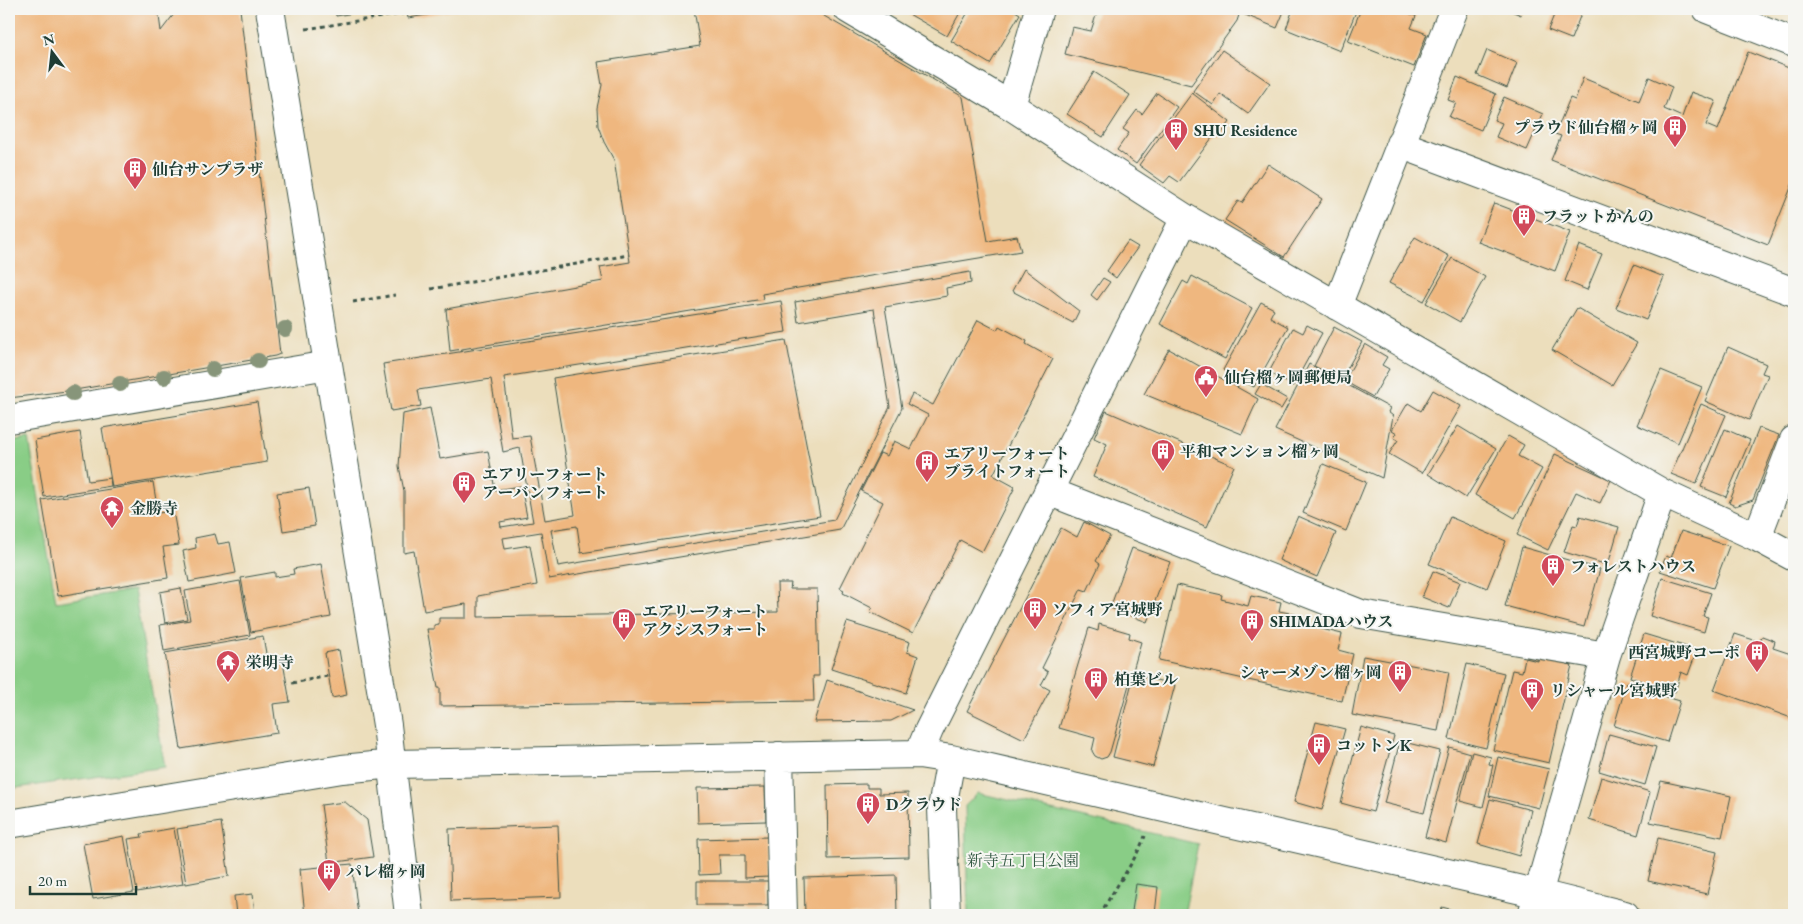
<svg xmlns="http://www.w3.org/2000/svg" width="1803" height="924" viewBox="0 0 1803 924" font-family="'EB Garamond','Noto Serif JP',serif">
	<rect width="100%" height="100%" fill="#f6f6f2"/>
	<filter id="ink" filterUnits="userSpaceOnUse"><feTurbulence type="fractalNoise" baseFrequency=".02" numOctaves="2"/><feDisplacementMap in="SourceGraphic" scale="10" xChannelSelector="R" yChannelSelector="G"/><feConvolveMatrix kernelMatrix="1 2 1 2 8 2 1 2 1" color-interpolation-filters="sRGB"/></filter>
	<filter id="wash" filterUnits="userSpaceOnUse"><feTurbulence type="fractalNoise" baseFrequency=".0096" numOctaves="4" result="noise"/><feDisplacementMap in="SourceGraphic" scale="20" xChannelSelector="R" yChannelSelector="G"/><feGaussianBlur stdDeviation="1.12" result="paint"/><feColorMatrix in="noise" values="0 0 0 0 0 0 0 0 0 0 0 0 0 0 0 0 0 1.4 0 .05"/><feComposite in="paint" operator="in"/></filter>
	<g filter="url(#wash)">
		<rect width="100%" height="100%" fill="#ecdebc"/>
		<path fill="#89cd86" stroke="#54855d" d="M29,439L56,602L134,590L165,767L9,789V442Z
			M978,793L1198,844L1184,915H968L965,806Z"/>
		<g id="blocks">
			<path fill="#efb77f" d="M9,9H158L161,31L178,9H240L280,354L275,356L75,390L9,398Z
				M335,9H372V10L336,16Z
				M406,9H458V10L408,18Z
				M694,9H812L963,97L988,241L1017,236L1021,251L762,294L763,299L450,351L446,309L603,281L600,267L630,262L614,160L604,142L598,126L597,108L602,85L598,62L700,46Z
				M900,9H962L947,36Z
				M970,9H1012L1020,14L990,64L951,41Z
				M1098,9H1241L1237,21L1191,85L1065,54L1072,27L1091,31Z
				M1245,9H1285L1277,28L1243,14Z
				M1293,9H1357L1340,51L1286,29Z
				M1361,9H1398L1416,16L1411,28L1427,34L1414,67L1348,41Z
				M1506,9H1523L1521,15Z
				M1539,9H1583L1571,39L1548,30L1554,15Z
				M1222,50L1270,83L1248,114L1220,94L1213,105L1193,91Z
				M1487,50L1517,63L1507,88L1477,75Z
				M1748,52L1794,70V180L1768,245L1551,160L1561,136L1555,134L1570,98L1575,100L1583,78L1639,101L1649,77L1672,87L1664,109L1682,117L1691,92L1716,101L1706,125L1718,130Z
				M1094,72L1130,95L1103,137L1067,114Z
				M1457,77L1496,94L1481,130L1449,117L1456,103L1448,100Z
				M1157,93L1177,107L1136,164L1117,150L1129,133L1123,129L1137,110L1142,114Z
				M1192,93L1230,122L1219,137L1215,134L1179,182L1170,176L1164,183L1139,165Z
				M1504,97L1543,114L1527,150L1496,137L1502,123L1494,120Z
				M1268,164L1322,199L1284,257L1225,220L1238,201L1242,203Z
				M1494,203L1570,232L1555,271L1478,242Z
				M1415,237L1449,256L1424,301L1389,283Z
				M1128,241L1138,247L1116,278L1107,271Z
				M1579,245L1602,254L1587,290L1565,281Z
				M1452,258L1485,277L1460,322L1426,303Z
				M1634,265L1664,277L1646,320L1616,308Z
				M1024,269L1079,311L1073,323L1012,291Z
				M970,272L971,283L946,288L947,296L885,307L902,408L840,530L549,579L541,532L503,538L505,549L530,545L537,585L478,596V617L778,612L777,583H791L790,589H817L819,676H813L814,701L440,706V688H438L427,629H434V625L439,624V618H466V604L424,611L414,551L404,553V491L399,466L403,414L430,408L440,459L488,451L495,490L521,486L527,517L500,522L501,527L533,522L520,448L503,452L491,379L418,390L421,406L391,411L383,364L781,301L786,332L504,377L512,438L530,436L545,520L575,515L553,378L786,340L820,516L581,553L577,526L551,530L558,566L834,520L890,407L874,309L798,322L795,302Z
				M1192,276L1252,308L1225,359L1160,324L1183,281L1188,284Z
				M1103,278L1110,282L1097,300L1091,295Z
				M1261,302L1274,309L1270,317L1288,327L1254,387L1223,370Z
				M1577,308L1637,343L1612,385L1552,350Z
				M978,320L997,330L999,326L1027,341L1026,344L1053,359L993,475L1015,487L982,552L960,540L913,633L870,612L872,608L843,593L844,590L840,588L883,502L861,491L880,453L887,456L894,441L911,449L928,415L907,404L912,394L933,405Z
				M1307,325L1322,333L1293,386L1269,372L1293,328L1303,333Z
				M1334,327L1362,342L1341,380L1314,366Z
				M1365,344L1387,357L1382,365L1389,369L1373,397L1344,381Z
				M1728,347L1766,364L1762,373L1768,375L1749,420L1705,401Z
				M1169,349L1258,399L1242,434L1144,394Z
				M1309,364L1390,408L1388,412L1393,416L1382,478L1275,430Z
				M1661,370L1702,387L1678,443L1637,425Z
				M1261,384L1287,399L1281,409L1255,394Z
				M1433,390L1461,406L1422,473L1389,454L1398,440L1394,438L1397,433L1392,430L1408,403L1421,411Z
				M257,402L267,462L112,487L102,428Z
				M1701,404L1726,415L1696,484L1671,474Z
				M1106,411L1234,466L1207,527L1093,477L1107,444L1094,438Z
				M1458,426L1496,449L1466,498L1428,474Z
				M1759,428L1779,435L1753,500L1735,506L1729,503Z
				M1725,429L1750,440L1726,497L1701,487Z
				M80,432L88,481L110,478L111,486L44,497L35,440Z
				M1508,436L1524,445L1518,456L1542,469L1515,518L1475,495Z
				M1555,454L1611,480L1600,503L1576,492L1548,550L1517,535Z
				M1323,464L1366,482L1346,531L1303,513Z
				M153,482L158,513L173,511L179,545L163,547L168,578L58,596L42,500Z
				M309,488L315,526L283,531L277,493Z
				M1298,516L1336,533L1317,577L1279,560Z
				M1580,516L1619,527L1608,565L1564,552L1573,525L1577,526Z
				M1450,517L1506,541L1487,588L1429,564Z
				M1084,522L1110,536L1096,561L1100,564L1087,591L1081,589L1042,668L1048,672L1041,685L1050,690L1024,739L967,711L1061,528L1077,537Z
				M1681,531L1729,546L1713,588L1660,571L1666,556L1671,558Z
				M215,534L218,544L230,542L236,573L189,582L183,551L196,548L195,538Z
				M1522,547L1600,569L1584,627L1505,606Z
				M1132,548L1170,562L1147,622L1110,608Z
				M321,564L331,617L251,632L241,578L275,572V577L294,574L293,569Z
				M1433,571L1460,582L1449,608L1422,597Z
				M1662,578L1711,593L1703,616L1708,617L1704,632L1650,616Z
				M240,581L250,635L164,651L160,625L190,620L185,591Z
				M1177,585L1222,595L1221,599L1248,606L1251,596L1281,602L1279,611L1295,614L1293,622L1342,634L1338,650L1353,654L1342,701L1159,660Z
				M181,588L187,619L165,623L160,592Z
				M847,622L910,642L907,652L918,656L906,693L831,669Z
				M1099,624L1130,633L1129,638L1141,642L1110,752L1107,757L1101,759L1095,756L1092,751L1095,738L1059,728L1089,628L1098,631Z
				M1644,634L1697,650L1688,675L1681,672L1675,692L1630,677Z
				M1735,634L1760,642L1762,636L1775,641L1773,648L1794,655V719L1714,690Z
				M263,636L268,665L283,662L290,702L273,704L277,733L181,749L165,653Z
				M339,650L347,695L332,698L325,653Z
				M1363,656L1449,672L1438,731L1352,715Z
				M1538,657L1572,665L1549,763L1493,750L1512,670L1522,672L1525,658L1538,661Z
				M1467,664L1504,673L1486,748L1449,739Z
				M1134,674L1175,685L1153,767L1113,757Z
				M827,680L913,710L891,721L814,722Z
				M1627,682L1657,689L1656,694L1680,701L1667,742L1614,726Z
				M1316,722L1345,729L1322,810L1294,802Z
				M1361,727L1394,736L1373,812L1341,803Z
				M1609,734L1656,747L1645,785L1599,771Z
				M1400,741L1440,751L1424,813L1384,803Z
				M1449,747L1470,753L1446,843L1425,837Z
				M1472,752L1491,757L1489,764L1493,765L1483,807L1460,801Z
				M1498,757L1549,769L1539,808L1489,796Z
				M1601,777L1650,792L1638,835L1589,820Z
				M1661,781L1731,796L1722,837L1650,822Z
				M867,784V788H879V794L908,793L909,857L828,859L827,785Z
				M765,787L766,821L698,823L697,788Z
				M1490,799L1531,810L1519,856L1478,844Z
				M345,802L367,820L373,857L329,863L321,805Z
				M221,822L229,876L186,884L177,829Z
				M558,825L561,897L451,901L449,829Z
				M174,828L183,884L137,892L128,839L142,837L141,834Z
				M124,836L134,892L93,899L83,844Z
				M768,837L769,877L745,878V855H719L720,874L699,875L698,839Z
				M1658,838L1717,852L1707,894L1648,881Z
				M352,864L358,915H305L300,869Z
				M896,875L897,915H805L804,878Z
				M697,881H768V905H697Z
				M1136,884L1158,887L1155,914L1132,911Z
				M253,894L255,915H236L234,896Z
				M1442,907L1471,915H1440Z"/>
		</g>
	</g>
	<g filter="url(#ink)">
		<use href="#blocks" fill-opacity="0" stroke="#3e5548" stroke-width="1"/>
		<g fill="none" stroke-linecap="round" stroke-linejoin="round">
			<g stroke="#3e5548" stroke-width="30">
				<path id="minor" d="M270,9L387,725L409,915
					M848,9L1011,106L1185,218L1662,493L1757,537L1794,557
					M1707,9L1794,43
					M1011,106L1039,9
					M1400,144L1794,292
					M1337,306L1454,9
					M9,419L328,365
					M1048,491L1361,614L1606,656
					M1757,537L1794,440
					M919,754L929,730L1185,218
					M779,756L783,915
					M9,824L342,769L393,764L919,754L951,759L1539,894L1625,915
					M946,915L942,808L951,759
					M1532,915L1606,656L1662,493"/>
			</g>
			<path stroke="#3e5548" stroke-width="3" stroke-dasharray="4 4" stroke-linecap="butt" d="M306,29L407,13
				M431,289L629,255
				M353,302L395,295
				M292,683L328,676
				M1100,915C1114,888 1134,864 1145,836"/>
			<use href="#minor" stroke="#fff" stroke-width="28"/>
		</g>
		<g fill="#87957a">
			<circle cx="285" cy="329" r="8"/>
			<circle cx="258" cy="361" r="8"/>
			<circle cx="213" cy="369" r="8"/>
			<circle cx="164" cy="377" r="8"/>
			<circle cx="120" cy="384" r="8"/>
			<circle cx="73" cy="393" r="8"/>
		</g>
	</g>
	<defs>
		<g id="building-pin" transform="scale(1.25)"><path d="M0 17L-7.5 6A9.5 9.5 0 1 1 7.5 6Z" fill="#d1495b" stroke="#f6f6f2"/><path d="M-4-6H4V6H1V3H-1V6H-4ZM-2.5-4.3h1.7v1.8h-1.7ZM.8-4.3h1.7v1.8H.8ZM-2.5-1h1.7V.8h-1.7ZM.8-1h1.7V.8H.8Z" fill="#fff"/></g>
		<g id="civic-pin" transform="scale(1.25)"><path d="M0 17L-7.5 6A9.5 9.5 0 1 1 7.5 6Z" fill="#d1495b" stroke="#f6f6f2"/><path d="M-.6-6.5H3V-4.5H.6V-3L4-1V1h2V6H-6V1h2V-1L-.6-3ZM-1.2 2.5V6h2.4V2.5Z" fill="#fff"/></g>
		<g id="temple-pin" transform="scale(1.25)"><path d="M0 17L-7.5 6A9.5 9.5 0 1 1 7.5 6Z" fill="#d1495b" stroke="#f6f6f2"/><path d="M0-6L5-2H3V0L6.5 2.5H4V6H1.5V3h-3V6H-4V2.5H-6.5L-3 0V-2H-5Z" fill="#fff"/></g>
	</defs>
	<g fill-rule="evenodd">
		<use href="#building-pin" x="1675" y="127"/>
		<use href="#building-pin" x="1176" y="130"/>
		<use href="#building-pin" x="135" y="169"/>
		<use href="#building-pin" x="1524" y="216"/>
		<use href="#civic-pin" x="1206" y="377"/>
		<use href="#building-pin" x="1163" y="451"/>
		<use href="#building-pin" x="927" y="462"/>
		<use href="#building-pin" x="464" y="483"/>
		<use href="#temple-pin" x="112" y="508"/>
		<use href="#building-pin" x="1553" y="566"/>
		<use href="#building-pin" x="1035" y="609"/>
		<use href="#building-pin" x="624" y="620"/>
		<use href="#building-pin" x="1252" y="621"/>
		<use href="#building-pin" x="1757" y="652"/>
		<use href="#temple-pin" x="228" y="662"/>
		<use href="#building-pin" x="1400" y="672"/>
		<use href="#building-pin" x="1096" y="679"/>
		<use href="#building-pin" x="1532" y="690"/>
		<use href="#building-pin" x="1319" y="745"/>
		<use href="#building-pin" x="868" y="804"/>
		<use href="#building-pin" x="329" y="871"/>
	</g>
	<g text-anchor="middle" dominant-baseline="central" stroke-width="4" stroke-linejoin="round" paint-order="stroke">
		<g font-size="16" font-weight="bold" fill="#1f3d34" stroke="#f6f6f2" text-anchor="start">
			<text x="1658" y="127" text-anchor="end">プラウド仙台榴ヶ岡</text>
			<text x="1194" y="130">SHU Residence</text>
			<text x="152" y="169">仙台サンプラザ</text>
			<text x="1542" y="216">フラットかんの</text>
			<text x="1224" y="377">仙台榴ヶ岡郵便局</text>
			<text x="1180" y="451">平和マンション榴ヶ岡</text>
			<text x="944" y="453">エアリーフォート<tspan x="944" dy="18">ブライトフォート</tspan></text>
			<text x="482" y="474">エアリーフォート<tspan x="482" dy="18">アーバンフォート</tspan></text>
			<text x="130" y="508">金勝寺</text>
			<text x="1570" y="566">フォレストハウス</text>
			<text x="1052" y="609">ソフィア宮城野</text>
			<text x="642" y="611">エアリーフォート<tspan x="642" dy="18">アクシスフォート</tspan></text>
			<text x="1270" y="621">SHIMADAハウス</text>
			<text x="1740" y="652" text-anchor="end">西宮城野コーポ</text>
			<text x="246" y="662">栄明寺</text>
			<text x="1382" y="672" text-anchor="end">シャーメゾン榴ヶ岡</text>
			<text x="1114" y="679">柏葉ビル</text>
			<text x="1550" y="690">リシャール宮城野</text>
			<text x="1336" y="745">コットンK</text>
			<text x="886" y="804">Dクラウド</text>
			<text x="346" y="871">パレ榴ヶ岡</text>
		</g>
		<g font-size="16" fill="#345a44" stroke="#f6f6f2">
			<text x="1023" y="860">新寺五丁目公園</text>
		</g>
	</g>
	<rect width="1803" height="924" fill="none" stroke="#f6f6f2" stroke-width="30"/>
	<g transform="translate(52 52) rotate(345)" stroke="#f6f6f2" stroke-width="4" paint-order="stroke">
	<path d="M0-4L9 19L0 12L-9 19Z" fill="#1f3d34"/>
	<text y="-8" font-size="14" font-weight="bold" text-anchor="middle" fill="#1f3d34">N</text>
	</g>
	<path d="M30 886v8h106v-8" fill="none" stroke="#1f3d34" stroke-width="2.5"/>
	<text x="38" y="886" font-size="15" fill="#1f3d34" stroke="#f6f6f2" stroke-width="4" paint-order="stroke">20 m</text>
</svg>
